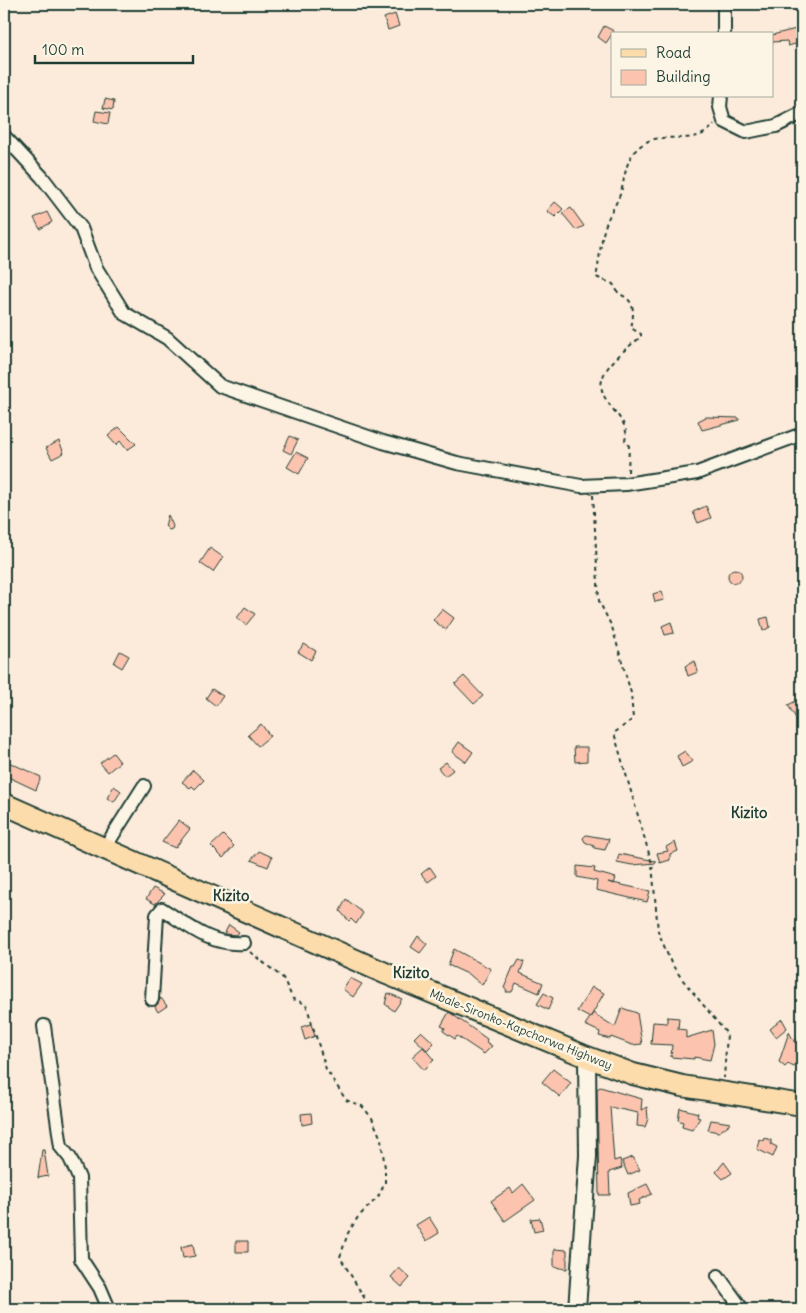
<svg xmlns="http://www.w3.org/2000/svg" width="806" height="1313" viewBox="0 0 806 1313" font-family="Delius,sans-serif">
	<rect width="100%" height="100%" fill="#fcebda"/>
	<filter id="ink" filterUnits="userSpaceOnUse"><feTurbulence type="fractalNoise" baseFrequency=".02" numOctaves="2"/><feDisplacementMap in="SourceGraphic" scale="10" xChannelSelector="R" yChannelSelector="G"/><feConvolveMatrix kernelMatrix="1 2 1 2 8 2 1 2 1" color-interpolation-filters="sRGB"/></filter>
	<g filter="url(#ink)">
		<path fill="#fcc4af" stroke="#1f3d34" d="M395,14L399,26L388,30L384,18Z
			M604,26L614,31L606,43L598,37Z
			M796,29L799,43L788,46L787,41L772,42V35Z
			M105,99L114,101L113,110L103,108Z
			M96,111L110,113L108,124L94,121Z
			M555,202L563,209L555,217L547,211Z
			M571,208L584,226L576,230L562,213Z
			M47,212L52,222L40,229L34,218Z
			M706,417L739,418L740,420L702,430L698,421Z
			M119,427L136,444L127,450L120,441L116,445L108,436Z
			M290,436L298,440L291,454L283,450Z
			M59,441L64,453L52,459L46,448Z
			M296,452L308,458L299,474L287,467Z
			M706,506L711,518L698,523L693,512Z
			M168,515L173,526L172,529L169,530L165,526Z
			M210,548L223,557L213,572L200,563Z
			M728 576a7 7 0 1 1 14 0a7 7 0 1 1-14 0Z
			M662,591L664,600L655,602L653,594Z
			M245,607L255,614L246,625L237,618Z
			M442,609L454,618L446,630L433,620Z
			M768,617L770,627L763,631L760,619Z
			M671,622L674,633L665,635L662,626Z
			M304,644L316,651L311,660L298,652Z
			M120,651L129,656L122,668L114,663Z
			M695,661L698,672L688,676L685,666Z
			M464,676L483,696L474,704L455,684Z
			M212,689L223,696L216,706L206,698Z
			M802,698V709L797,720L788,705Z
			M261,724L270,736L258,746L248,735Z
			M459,742L473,752L466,762L452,752Z
			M574,747H587V761L575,762Z
			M685,751L693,761L682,767L677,756Z
			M113,753L120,762L108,772L100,763Z
			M4,760L41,777L36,790L4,775Z
			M446,762L453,770L445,776L438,768Z
			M193,770L204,780L195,789L192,786L190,788L182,782Z
			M114,786L121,791L114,802L107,798Z
			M179,820L190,829L175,848L162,842Z
			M223,835L234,846L223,858L211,846Z
			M586,835L609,839L605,850L594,848V846L585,842L583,838Z
			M675,842L678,851L670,854V860L660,863L657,853L668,851L666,847Z
			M259,851L272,857L268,867L251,860Z
			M619,854L656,861V863L632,865L617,862Z
			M577,866L595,868L594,872L616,878L614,884L608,882L650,891L647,902L596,890L597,881L577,877Z
			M430,867L436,876L428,882L421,874Z
			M153,888L165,894L155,904L146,899Z
			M346,899L363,913L356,924L351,919L349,921L340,911Z
			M229,925L239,932L237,935L224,934Z
			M418,936L427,944L420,953L411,947Z
			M454,949L491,969L482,985L470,975L448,965Z
			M519,960L524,962L520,973L543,983L539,993L516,983L512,992H506L507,990L504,988L513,967H515Z
			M350,978L362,984L353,997L343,989Z
			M592,987L604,993L590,1018L577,1011Z
			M388,993L402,999L394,1011L385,1004Z
			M544,993L553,998L548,1010L537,1004Z
			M161,998L167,1006L158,1012L155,1007Z
			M622,1008L637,1013L642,1044L632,1045L611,1037L610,1039L599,1036L600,1032L585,1025L593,1013L615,1027Z
			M449,1012L487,1039L486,1042L492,1046L484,1054L457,1036L455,1039L443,1031L445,1028L441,1026Z
			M667,1017L679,1018L678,1029L686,1030V1038L712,1030L714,1044L710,1060L694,1057V1059L671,1057L672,1045L651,1044L653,1022L667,1023Z
			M782,1019L787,1028L776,1037L770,1029Z
			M311,1024L315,1036L305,1040L301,1027Z
			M802,1027V1053L794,1067L788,1064L785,1067L779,1062L789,1032L795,1043Z
			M421,1031L434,1043L427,1050L414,1038Z
			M423,1047L434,1060L424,1070L412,1057Z
			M553,1069L571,1083L560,1097L542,1082Z
			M600,1087L642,1099L641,1110L647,1107L648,1119L645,1127L637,1126L638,1113L610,1107L614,1161L620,1159L622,1168L609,1172L610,1195H599L597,1089Z
			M680,1108L698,1113L697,1117L700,1118L692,1130L682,1127L683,1122L678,1120Z
			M311,1113L312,1123L302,1125L301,1114Z
			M711,1120L731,1123L719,1132L708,1130Z
			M764,1138L771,1140V1144L777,1147L773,1157L757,1149L759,1139L763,1141Z
			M42,1150H44L48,1176L38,1178Z
			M633,1157L640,1170L628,1175L622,1161Z
			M724,1162L732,1173L723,1179L716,1172Z
			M523,1184L535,1200L505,1221L491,1201L510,1188L513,1193Z
			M647,1184L652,1194L639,1200L640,1204L630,1206L628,1193Z
			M429,1217L439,1233L426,1241L416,1225Z
			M540,1218L543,1230L534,1232L531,1219Z
			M236,1241H248V1252H236Z
			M193,1244L195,1256L183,1258L181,1247Z
			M554,1249L567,1250V1269L554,1267Z
			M399,1268L410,1278L402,1287L391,1277Z"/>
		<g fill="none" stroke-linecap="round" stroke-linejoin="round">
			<g stroke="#1f3d34" stroke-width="16">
				<path id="minor" d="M724,4V34
					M721,96L720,107L724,121L746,132L776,126L802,113
					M4,136L42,177L81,228L96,268L124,313L167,338L220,386L383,442L457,463L581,486L626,484L697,473L802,434
					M104,849L144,786
					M152,999L157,915L162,909C189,926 211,946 244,943
					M44,1026L61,1147L70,1158L79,1178L81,1259L100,1288L109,1309
					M718,1276L742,1309"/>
			</g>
			<g stroke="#1f3d34" stroke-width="20">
				<path id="tertiary" d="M577,1309L588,1156L587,1057"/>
			</g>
			<g stroke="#1f3d34" stroke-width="24">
				<path id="primary" d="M4,804L387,974L587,1057L633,1074L682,1086L802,1105"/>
			</g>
			<path stroke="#1f3d34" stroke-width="2" stroke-dasharray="4 4" stroke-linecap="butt" d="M628,472L629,446L625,440C633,419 596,403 602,380C605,365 629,346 641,337V334L631,328C634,313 636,300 619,294L613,284L596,277C600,260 600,240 606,224C610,213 617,203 621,192C626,174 625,156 643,144C665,129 697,149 714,124
				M593,495L599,601L612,627L631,693L633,719L614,733L652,864L658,931L671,963L682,979L727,1034L724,1078
				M250,952L283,978L293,999L306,1004L326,1069L346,1100L362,1106L372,1118L381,1139L385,1168V1183L378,1197L358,1217L348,1233L340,1257L371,1309"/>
			<use href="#minor" stroke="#fcf5e5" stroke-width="12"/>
			<use href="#tertiary" stroke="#fcf5e5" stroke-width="16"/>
			<use href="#primary" stroke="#fddcac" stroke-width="20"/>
		</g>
	</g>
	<g text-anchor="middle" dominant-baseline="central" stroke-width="5" stroke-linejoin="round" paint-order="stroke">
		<g font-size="12" fill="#1f3d34" stroke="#fcf5e5">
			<text transform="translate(521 1029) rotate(22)">Mbale-Sironko-Kapchorwa Highway</text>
		</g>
		<g font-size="15" font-weight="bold" fill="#1f3d34" stroke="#fcf5e5">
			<text x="749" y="812">Kizito</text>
			<text x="231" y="895">Kizito</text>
			<text x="411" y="972">Kizito</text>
		</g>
	</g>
	<rect width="806" height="1313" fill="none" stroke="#fcf5e5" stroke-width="20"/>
	<rect x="10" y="10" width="786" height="1293" fill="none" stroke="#1f3d34" stroke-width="2" filter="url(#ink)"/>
	<rect x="611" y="32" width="162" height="65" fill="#fcf5e5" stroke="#a4ab9e"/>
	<rect x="621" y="49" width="25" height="8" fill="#fddcac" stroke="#a4ab9e"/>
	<text x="656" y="58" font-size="15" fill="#1f3d34">Road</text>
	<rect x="621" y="70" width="25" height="15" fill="#fcc4af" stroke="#a4ab9e"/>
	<text x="656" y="82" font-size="15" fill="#1f3d34">Building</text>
	<path d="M35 55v8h158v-8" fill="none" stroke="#1f3d34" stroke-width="2.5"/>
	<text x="42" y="55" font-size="15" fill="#1f3d34" stroke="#fcf5e5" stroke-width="4" paint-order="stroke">100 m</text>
</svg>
